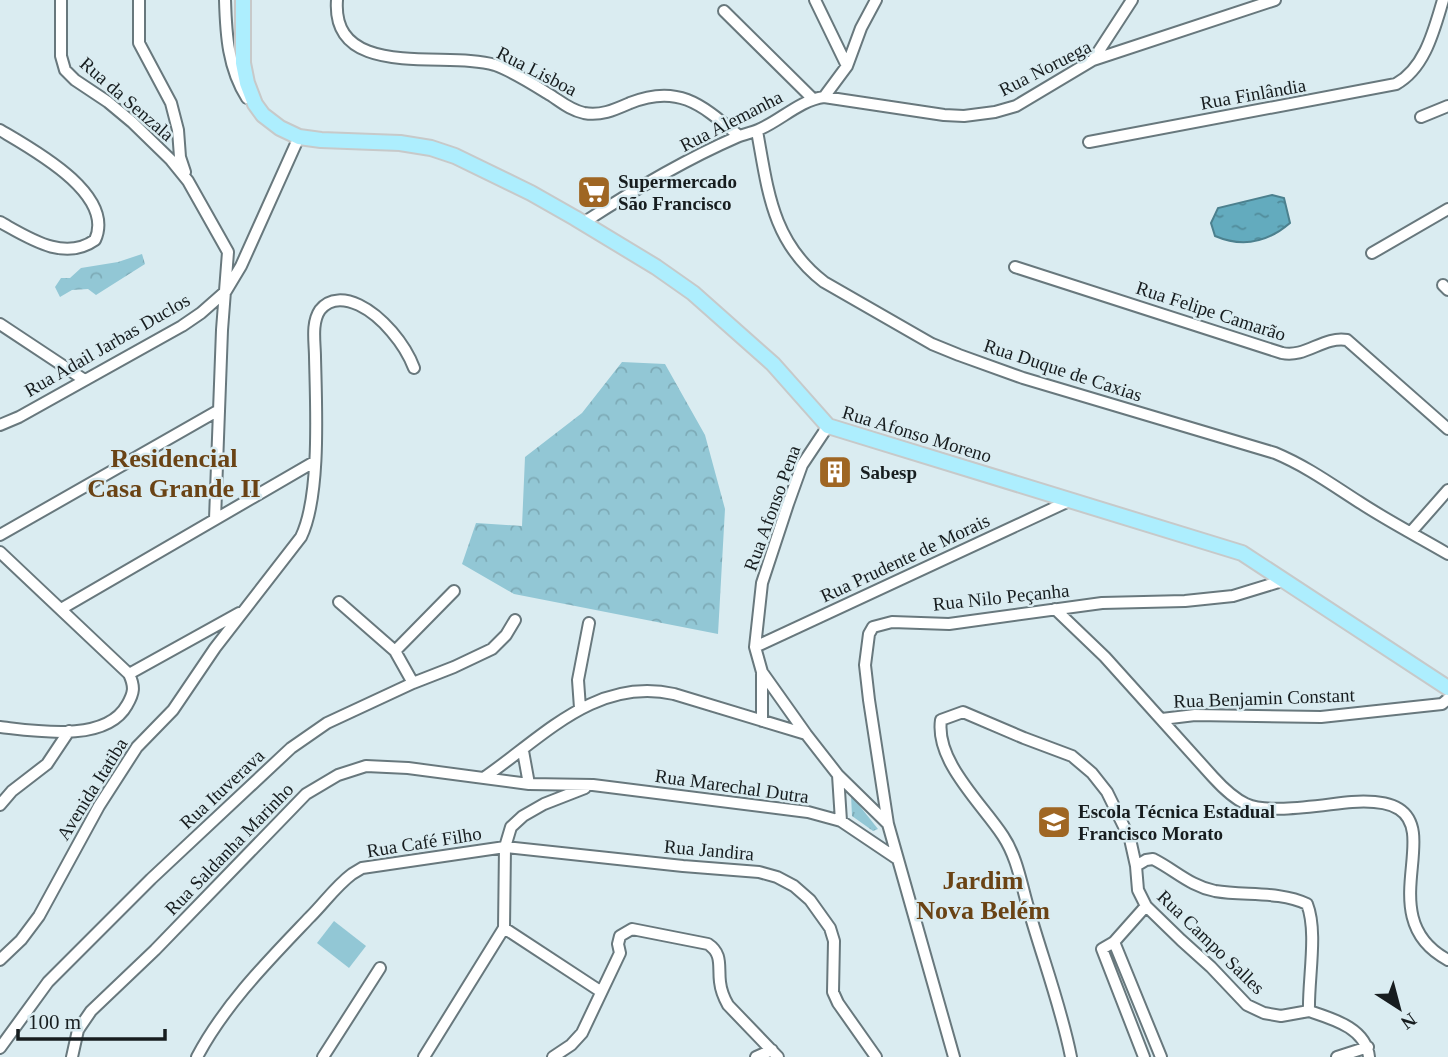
<svg xmlns="http://www.w3.org/2000/svg" width="1448" height="1057" viewBox="0 0 1448 1057" font-family="Georgia,serif">
	<defs>
		<pattern id="grass-tufts" width="24" height="20" patternUnits="userSpaceOnUse" patternTransform="scale(1.75)"><rect width="24" height="20" fill="#92c7d5"/><path d="M3 7l-1-3M5 7V3M7 7l1-3M15 17l-1-3M17 17v-4M19 17l1-3" fill="none" stroke="#7daab6"/></pattern>
		<pattern id="forest-crowns" width="20" height="18" patternUnits="userSpaceOnUse" patternTransform="scale(1.75)"><rect width="20" height="18" fill="#92c7d5"/><path d="M2 6a3 3 0 1 1 6 0M12 15a3 3 0 1 1 6 0" fill="none" stroke="#7daab6"/></pattern>
		<pattern id="water-ripples" width="26" height="14" patternUnits="userSpaceOnUse" patternTransform="scale(1.75)"><rect width="26" height="14" fill="#63abbe"/><path d="M2 4q2-2 4 0t4 0M15 11q2-2 4 0t4 0" fill="none" stroke="#518b9a"/></pattern>
	</defs>
	<rect width="100%" height="100%" fill="#daecf1"/>
	<path fill="url(#grass-tufts)" d="M851,795L878,829L873,831L852,816Z"/>
	<path fill="url(#forest-crowns)" d="M142,254L145,264L96,295L88,289L72,290L60,297L55,287L61,278H70L81,268L118,262Z
		M622,362L665,364L705,435L725,509L718,634L514,594L462,564L476,523L522,526L525,457L582,413Z"/>
	<path fill="#92c7d5" d="M334,921L366,946L349,968L317,943Z"/>
	<path fill="url(#water-ripples)" stroke="#4c808e" stroke-width="2" d="M1272,195L1284,198L1290,223C1268,242 1243,248 1215,236L1211,223L1218,208Z"/>
	<g fill="none" stroke-linecap="round" stroke-linejoin="round">
		<g stroke="#68787d" stroke-width="14">
			<path id="minor" d="M61,0V56L65,70L75,80L108,102L132,122L171,160L188,181L228,252L222,330L215,519
				M139,0V43L171,103L178,130L180,157L185,172
				M225,0C226,35 228,68 247,98
				M337,0C331,82 448,50 495,65C512,71 531,83 547,93C559,100 569,110 584,113C601,116 614,110 630,103C679,83 703,106 739,136
				M815,0L847,66
				M724,11L812,98
				M1093,60L1132,0
				M824,97L847,66L861,28L876,0
				M1421,117L1448,106
				M0,130C32,149 116,194 95,240C64,262 29,238 0,222
				M757,131C768,191 772,242 824,282L932,344L959,355L1023,378L1275,453C1306,466 1331,484 1359,502C1388,521 1419,537 1448,554
				M1089,142L1396,84C1425,68 1434,30 1443,0
				M583,223C632,191 684,160 737,137C744,134 751,133 758,130C780,121 800,100 824,97L944,115L964,116L995,112L1016,106L1093,60L1275,0
				M1372,253L1448,209
				M1015,267L1282,353C1306,358 1323,336 1347,340L1448,429
				M1443,285L1448,290
				M0,324L83,379
				M0,425L19,417L182,326L201,313L226,291L241,266L299,137
				M828,426L802,465L788,504L762,583L755,647L762,672L806,734L838,775L888,824
				M1411,532L1448,490
				M0,535L219,410
				M0,552L129,674C135,687 134,693 127,705C106,743 36,731 0,727
				M339,602L395,651L413,683
				M61,609L314,462
				M1055,609L1105,657L1213,777C1223,788 1233,798 1246,804C1268,815 1326,804 1352,802C1367,801 1386,801 1399,809C1440,835 1373,920 1448,960
				M755,647L1069,501
				M395,651L454,591
				M762,672V721
				M129,674L239,613
				M580,708L578,680L589,623
				M1162,719L1195,715L1321,717L1442,704L1448,699
				M523,751L529,784
				M838,775L841,821
				M485,777C544,736 596,677 674,694L806,734
				M585,788L544,804L523,816L511,827L505,847L504,928L600,991
				M0,805L12,791L47,764L69,731
				M1136,866L1146,860L1153,859C1175,870 1190,886 1215,891C1245,896 1280,891 1307,904C1318,932 1308,979 1309,1011
				M1114,942L1161,1057
				M0,960L21,940L39,916L99,806L137,747L173,710L215,648L301,537C321,496 316,405 315,357C315,343 311,323 320,310C330,297 346,299 359,305C382,316 405,344 414,368
				M1309,1011C1333,1019 1366,1028 1369,1057
				M0,1048L48,982L151,879L291,748L327,723L413,683L454,667L492,649L506,635L515,620
				M72,1057L78,1030L91,1011L155,950L306,794L338,775L366,766L408,768L529,784L593,785L808,812L841,821L896,858
				M197,1057C225,1004 269,960 310,917C324,903 336,886 352,874L362,868L505,847L683,866L759,872L777,877L794,886L810,900L830,928L834,941L833,992L838,1003L876,1057
				M323,1057L380,968
				M424,1057L504,928
				M553,1057L571,1045L582,1033L620,953L618,944L620,936L632,929L708,944C723,954 718,966 720,982C721,991 724,998 728,1005L778,1057
				M756,1057L772,1050
				M954,1057L888,824L869,700L865,665L869,634L873,627L892,622L949,624L1102,603L1185,601L1233,596L1282,581
				M1071,1057C1061,1006 1042,957 1028,907C1021,883 1017,857 1003,836C982,804 935,761 941,720L963,712L1024,738L1072,756L1092,773L1107,792L1130,839L1136,866L1138,890L1146,906L1181,940L1211,967L1247,1005L1264,1013L1281,1016L1309,1011
				M1144,1057L1102,949L1114,942L1146,906
				M1337,1057L1368,1047"/>
		</g>
		<g stroke="#c7c9c9" stroke-width="18">
			<path id="major" d="M243,0V63L247,83L255,104L263,115L280,128L299,137L321,140L400,143L431,148L455,156L531,193L575,218L656,267L693,293L773,364L828,426L1242,553L1448,688"/>
		</g>
		<use href="#minor" stroke="#fff" stroke-width="10"/>
		<use href="#major" stroke="#adeefe" stroke-width="14"/>
	</g>
	<defs>
		<g id="supermarket-square" transform="scale(1.75)"><rect x="-9" y="-9" width="18" height="18" rx="4" fill="#9f6623" stroke="#daecf1"/><path d="M-6-5.5h2.5l.6 2H6L4.5 2H-2.5L-4.4-4H-6ZM-1.5 3.2a1.3 1.3 0 1 0 .1 0ZM3 3.2a1.3 1.3 0 1 0 .1 0Z" fill="#fff"/></g>
		<g id="building-square" transform="scale(1.75)"><rect x="-9" y="-9" width="18" height="18" rx="4" fill="#9f6623" stroke="#daecf1"/><path d="M-4-6H4V6H1V3H-1V6H-4ZM-2.5-4.3h1.7v1.8h-1.7ZM.8-4.3h1.7v1.8H.8ZM-2.5-1h1.7V.8h-1.7ZM.8-1h1.7V.8H.8Z" fill="#fff"/></g>
		<g id="university-square" transform="scale(1.75)"><rect x="-9" y="-9" width="18" height="18" rx="4" fill="#9f6623" stroke="#daecf1"/><path d="M0-5L7-2L0 1L-7-2ZM-4 1L0 2.5L4 1V4Q0 6-4 4Z" fill="#fff"/></g>
	</defs>
	<g fill-rule="evenodd">
		<use href="#supermarket-square" x="594" y="192"/>
		<use href="#building-square" x="835" y="472"/>
		<use href="#university-square" x="1054" y="822"/>
	</g>
	<g text-anchor="middle" dominant-baseline="central" stroke-width="5" stroke-linejoin="round" paint-order="stroke">
		<g font-size="19" fill="#171d1f" stroke="#daecf1">
			<text transform="translate(1045 68) rotate(-27)">Rua Noruega</text>
			<text transform="translate(537 71) rotate(27)">Rua Lisboa</text>
			<text transform="translate(1253 94) rotate(-10)">Rua Finlândia</text>
			<text transform="translate(127 99) rotate(41)">Rua da Senzala</text>
			<text transform="translate(731 121) rotate(-27)">Rua Alemanha</text>
			<text transform="translate(1211 311) rotate(18)">Rua Felipe Camarão</text>
			<text transform="translate(107 345) rotate(-30)">Rua Adail Jarbas Duclos</text>
			<text transform="translate(1063 370) rotate(18)">Rua Duque de Caxias</text>
			<text transform="translate(917 434) rotate(17)">Rua Afonso Moreno</text>
			<text transform="translate(772 508) rotate(-70)">Rua Afonso Pena</text>
			<text transform="translate(905 558) rotate(-25)">Rua Prudente de Morais</text>
			<text transform="translate(1001 597) rotate(-6)">Rua Nilo Peçanha</text>
			<text transform="translate(1264 698) rotate(-2)">Rua Benjamin Constant</text>
			<text transform="translate(732 786) rotate(8)">Rua Marechal Dutra</text>
			<text transform="translate(92 789) rotate(-58)">Avenida Itatiba</text>
			<text transform="translate(222 789) rotate(-43)">Rua Ituverava</text>
			<text transform="translate(424 842) rotate(-9)">Rua Café Filho</text>
			<text transform="translate(229 849) rotate(-46)">Rua Saldanha Marinho</text>
			<text transform="translate(709 850) rotate(5)">Rua Jandira</text>
			<text transform="translate(1211 942) rotate(44)">Rua Campo Salles</text>
		</g>
		<g font-size="19" font-weight="bold" fill="#171d1f" stroke="#daecf1" text-anchor="start">
			<text x="618" y="181">Supermercado<tspan x="618" dy="22">São Francisco</tspan></text>
			<text x="860" y="472">Sabesp</text>
			<text x="1078" y="811">Escola Técnica Estadual<tspan x="1078" dy="22">Francisco Morato</tspan></text>
		</g>
		<g font-size="26" font-weight="bold" fill="#6a4315" stroke="#daecf1">
			<text x="174" y="458">Residencial<tspan x="174" dy="30">Casa Grande II</tspan></text>
			<text x="983" y="880">Jardim<tspan x="983" dy="30">Nova Belém</tspan></text>
		</g>
	</g>
	<g transform="translate(1399 1008) rotate(144)" stroke="#daecf1" stroke-width="5" paint-order="stroke">
	<path d="M0-5L12 26L0 18L-12 26Z" fill="#171d1f"/>
	<text y="-10" font-size="19" font-weight="bold" text-anchor="middle" fill="#171d1f">N</text>
	</g>
	<path d="M18 1029v10h147v-10" fill="none" stroke="#171d1f" stroke-width="3.5"/>
	<text x="28" y="1029" font-size="21" fill="#171d1f" stroke="#daecf1" stroke-width="5" paint-order="stroke">100 m</text>
</svg>
